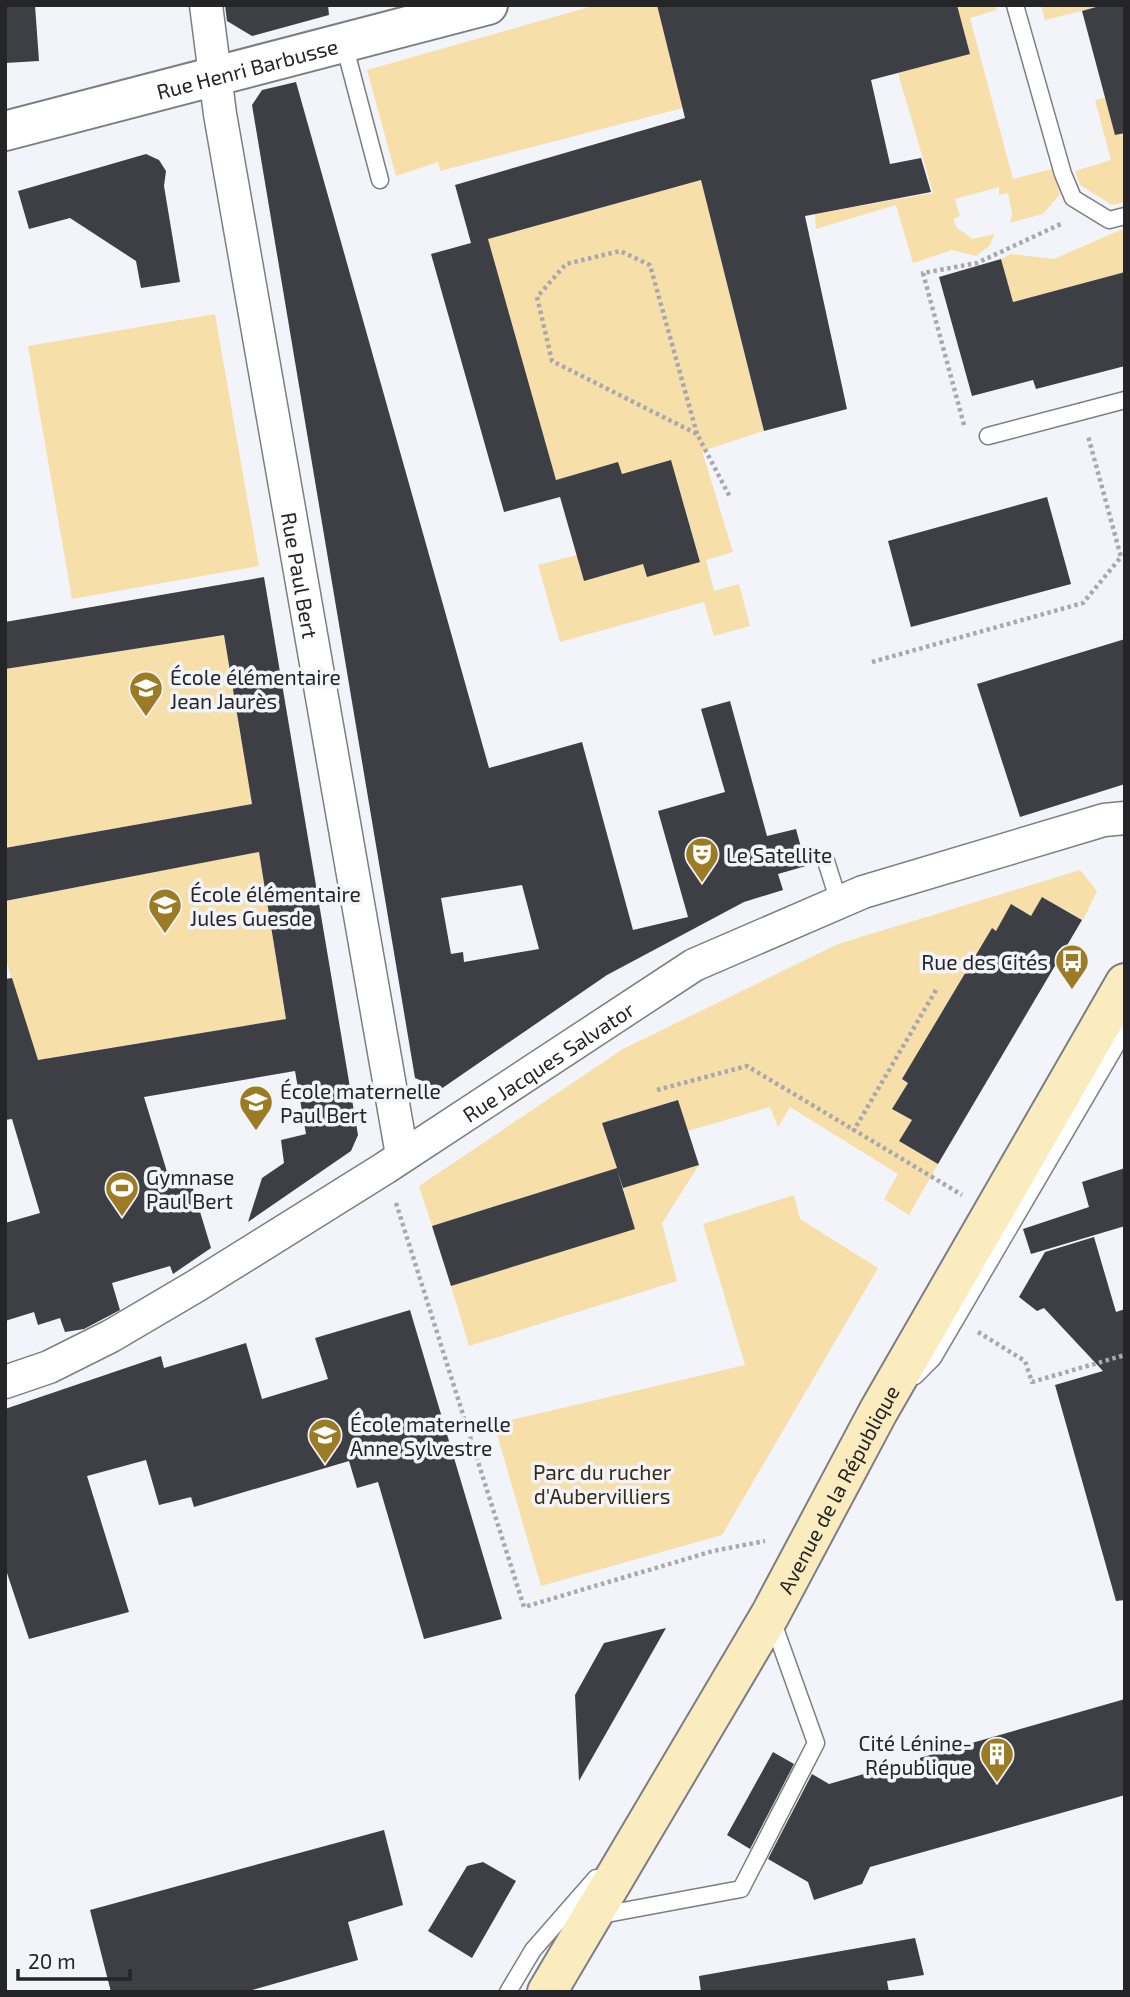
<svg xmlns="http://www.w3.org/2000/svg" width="1130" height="1997" viewBox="0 0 1130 1997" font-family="'Exo 2',sans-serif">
	<rect width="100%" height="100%" fill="#f3f3fa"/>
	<path fill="#f7dfaa" d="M596,5H657L683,108L440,171L438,162L396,176L367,70Z
		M957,5H996L997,10L970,18L1013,179L1052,169L1060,194L1043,214L1010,223L1012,213L1008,193L999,195V187L955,199L960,216L953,219L957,228L973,239L995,234L989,246L976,256L952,250L913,263L896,205L816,229L815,214L933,193L898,73L970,54Z
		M1041,5H1093L1094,8L1045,20Z
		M1125,93V202L1112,205L1080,185L1075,171L1111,160L1095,100Z
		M702,180L764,431L702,451L733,552L706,560L714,591L739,584L750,626L714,636L704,602L560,642L538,565L577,555L584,581L643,564L647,577L700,561L671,461L622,474L618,463L556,480L488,239Z
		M1125,228V272L1013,302L1001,259L1011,254L1054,259Z
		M215,314L259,566L72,599L28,346Z
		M224,635L252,804L5,848V669Z
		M259,852L286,1019L37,1060L5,957V901Z
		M1080,870L1097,891L1083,920L1043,897L1031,916L1011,905L996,931L992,928L923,1044L908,1083L892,1109L912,1120L899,1141L938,1164L909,1215L884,1199L898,1174L790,1107L778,1127L770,1107L688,1131L677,1100L602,1123L617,1168L432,1226L419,1186L623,1049L838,944Z
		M699,1165L662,1223L677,1281L469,1346L451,1286L634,1229L623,1188Z
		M794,1195L800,1219L878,1268L722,1535L541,1586L494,1424L745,1365L703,1224Z"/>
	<path fill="#3e3f44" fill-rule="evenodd" d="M5,5H35L39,61L5,63Z
		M225,5H328L329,15L252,36L227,21Z
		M657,5H957L970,54L871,80L890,164L921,158L931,192L805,216L847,409L764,431L701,180L488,239L556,480L618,462L622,474L671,460L700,562L647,577L643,564L584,581L560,497L504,512L431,254L471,243L455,185L685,118Z
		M1103,5H1125V133L1115,135L1082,11Z
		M296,82L489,768L582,742L633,930L688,917L658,811L725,792L701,709L730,701L767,836L796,829L806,866L778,874L783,890L744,902L607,975L441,1089L415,1078L252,105L262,90ZM522,885L539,949L464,962L463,952L451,954L441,898Z
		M146,154L159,160L166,171L164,186L180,282L141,288L136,261L70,218L29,229L18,191Z
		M1001,259L1013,302L1125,272V366L1036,389L1033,380L972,396L939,277Z
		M1047,497L1071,584L911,627L888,541Z
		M264,577L358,1135L351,1151L248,1222L262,1178L284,1163L281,1140L306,1134L295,1071L144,1097L172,1188L191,1182L211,1248L173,1274L170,1266L112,1283L120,1310L84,1329L65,1332L60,1318L38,1325L34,1312L5,1321V1223L40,1213L12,1119L5,1120V979L12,978L38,1060L286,1019L259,852L5,901V848L252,804L224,635L5,669V622Z
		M1125,639V784L1020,817L977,684Z
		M1042,897L1082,920L938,1164L899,1141L912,1120L892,1109L908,1083L902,1079L992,928L996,931L1011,904L1031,916Z
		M678,1100L699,1165L623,1188L617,1170L635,1229L451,1286L432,1226L617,1168L602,1123Z
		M1125,1168V1226L1031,1254L1023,1229L1089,1207L1082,1182Z
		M1094,1237L1116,1312L1125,1309V1600L1116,1601L1055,1385L1103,1371L1044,1308L1037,1311L1019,1297L1045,1252Z
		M410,1310L502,1619L424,1639L378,1482L357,1488L349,1461L194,1507L191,1497L159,1505L146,1460L87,1476L129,1612L29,1639L5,1567V1409L161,1356L164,1368L246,1343L262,1399L328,1379L315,1338Z
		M666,1628L579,1781L575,1695L604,1643Z
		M1125,1699V1795L870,1867L862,1884L814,1900L808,1882L768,1859L812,1774L829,1784Z
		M773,1752L794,1764L750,1849L727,1835Z
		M384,1830L403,1905L348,1922L358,1960L245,1992H111L90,1910Z
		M483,1862L516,1881L472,1958L428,1931L467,1866Z
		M915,1938L924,1975L887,1981L889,1992H701L699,1976Z"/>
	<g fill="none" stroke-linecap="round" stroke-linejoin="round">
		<g stroke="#7d7e84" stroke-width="19">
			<path id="service" d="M1015,5L1063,174L1073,198L1109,220L1125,216
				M344,44L380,180
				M988,436L1125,400
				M826,861L839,902
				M915,1376L933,1358L1125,1030
				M596,1916L741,1889L816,1743L772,1620
				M508,1992L533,1950L596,1878"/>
		</g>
		<g stroke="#7d7e84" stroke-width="35">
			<g id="minor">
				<path id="s1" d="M206,5L220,114L402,1155"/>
				<path id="s2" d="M5,1382L49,1367L111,1336L196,1286L385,1168L694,965L863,892L1104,820L1125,818"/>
			</g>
		</g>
		<g stroke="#7d7e84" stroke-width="42">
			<g id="tertiary">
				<path id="s3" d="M5,131L488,5"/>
			</g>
		</g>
		<g stroke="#7d7e84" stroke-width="42">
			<g id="secondary">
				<path id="s4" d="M547,1992L770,1615L878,1412L1125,983"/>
			</g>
		</g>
		<path stroke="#a8a8ad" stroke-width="4.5" stroke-dasharray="3.5 3.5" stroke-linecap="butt" d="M964,425L923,273L977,263L1063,223
			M697,434L650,265L620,251L566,264L537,297L552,361L697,434L730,497
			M872,662L1083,603L1121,557L1088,436
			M936,990L854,1130L962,1195
			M657,1090L747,1066L854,1130
			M396,1203L524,1607L713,1551L765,1541
			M978,1332L1025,1361L1032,1382L1125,1355"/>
		<use href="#service" stroke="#fff" stroke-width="16"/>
		<use href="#minor" stroke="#fff" stroke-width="32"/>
		<use href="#tertiary" stroke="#fff" stroke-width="38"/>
		<use href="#secondary" stroke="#fbecc0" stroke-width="38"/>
	</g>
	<defs>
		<g id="school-pin" transform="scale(1.75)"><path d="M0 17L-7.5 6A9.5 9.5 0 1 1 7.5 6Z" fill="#9c7b25" stroke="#f3f3fa"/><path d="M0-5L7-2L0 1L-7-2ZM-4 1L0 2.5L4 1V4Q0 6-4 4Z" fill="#fff"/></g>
		<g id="theatre-pin" transform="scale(1.75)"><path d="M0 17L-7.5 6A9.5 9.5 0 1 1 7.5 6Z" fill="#9c7b25" stroke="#f3f3fa"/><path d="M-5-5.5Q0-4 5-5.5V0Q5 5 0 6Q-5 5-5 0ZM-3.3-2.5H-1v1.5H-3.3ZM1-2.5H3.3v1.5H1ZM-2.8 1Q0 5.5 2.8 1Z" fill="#fff"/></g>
		<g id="bus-pin" transform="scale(1.75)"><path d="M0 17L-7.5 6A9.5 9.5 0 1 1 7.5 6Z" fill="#9c7b25" stroke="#f3f3fa"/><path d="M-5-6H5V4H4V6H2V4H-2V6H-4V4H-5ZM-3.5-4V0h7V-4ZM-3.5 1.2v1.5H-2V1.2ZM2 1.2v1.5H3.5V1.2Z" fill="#fff"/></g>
		<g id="stadium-pin" transform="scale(1.75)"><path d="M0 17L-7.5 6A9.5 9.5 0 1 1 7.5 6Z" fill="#9c7b25" stroke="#f3f3fa"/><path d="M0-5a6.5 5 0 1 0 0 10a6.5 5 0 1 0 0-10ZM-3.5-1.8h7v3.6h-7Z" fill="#fff"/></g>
		<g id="building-pin" transform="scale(1.75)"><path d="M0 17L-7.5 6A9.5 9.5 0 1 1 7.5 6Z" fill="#9c7b25" stroke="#f3f3fa"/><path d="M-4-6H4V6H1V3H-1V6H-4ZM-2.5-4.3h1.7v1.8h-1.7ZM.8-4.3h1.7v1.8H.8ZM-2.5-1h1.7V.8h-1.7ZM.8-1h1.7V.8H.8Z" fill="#fff"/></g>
	</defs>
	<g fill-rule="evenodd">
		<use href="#school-pin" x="146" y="688"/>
		<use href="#theatre-pin" x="702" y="854"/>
		<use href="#school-pin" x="165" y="905"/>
		<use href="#bus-pin" x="1072" y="961"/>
		<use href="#school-pin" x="256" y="1102"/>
		<use href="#stadium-pin" x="122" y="1188"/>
		<use href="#school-pin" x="325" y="1435"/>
		<use href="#building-pin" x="997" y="1754"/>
	</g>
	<g text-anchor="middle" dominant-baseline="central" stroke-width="7" stroke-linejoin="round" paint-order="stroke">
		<g font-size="21" fill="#252527" stroke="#f3f3fa">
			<text stroke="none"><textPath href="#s3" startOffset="250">Rue Henri Barbusse</textPath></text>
			<text stroke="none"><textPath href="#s1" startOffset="578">Rue Paul Bert</textPath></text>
			<text stroke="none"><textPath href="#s2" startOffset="632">Rue Jacques Salvator</textPath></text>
			<text stroke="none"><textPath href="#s4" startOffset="581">Avenue de la République</textPath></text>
		</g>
		<g font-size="21" fill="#252527" stroke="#f3f3fa" text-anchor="start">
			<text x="170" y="676">École élémentaire<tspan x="170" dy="24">Jean Jaurès</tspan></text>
			<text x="726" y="854">Le Satellite</text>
			<text x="190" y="893">École élémentaire<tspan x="190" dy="24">Jules Guesde</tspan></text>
			<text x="1048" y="961" text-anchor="end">Rue des Cités</text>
			<text x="280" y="1090">École maternelle<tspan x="280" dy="24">Paul Bert</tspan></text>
			<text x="146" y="1176">Gymnase<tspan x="146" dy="24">Paul Bert</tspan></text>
			<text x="350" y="1423">École maternelle<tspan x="350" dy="24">Anne Sylvestre</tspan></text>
			<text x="972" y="1742" text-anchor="end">Cité Lénine-<tspan x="972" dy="24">République</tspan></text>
		</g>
		<g font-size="21" fill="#382c0e" stroke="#f3f3fa">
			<text x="602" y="1471">Parc du rucher<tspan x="602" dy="24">d'Aubervilliers</tspan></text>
		</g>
	</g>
	<rect width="1130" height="1997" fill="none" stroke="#252527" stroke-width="14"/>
	<path d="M18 1969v10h112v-10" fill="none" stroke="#252527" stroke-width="3.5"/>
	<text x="28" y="1969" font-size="21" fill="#252527" stroke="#f3f3fa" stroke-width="5" paint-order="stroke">20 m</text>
</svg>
